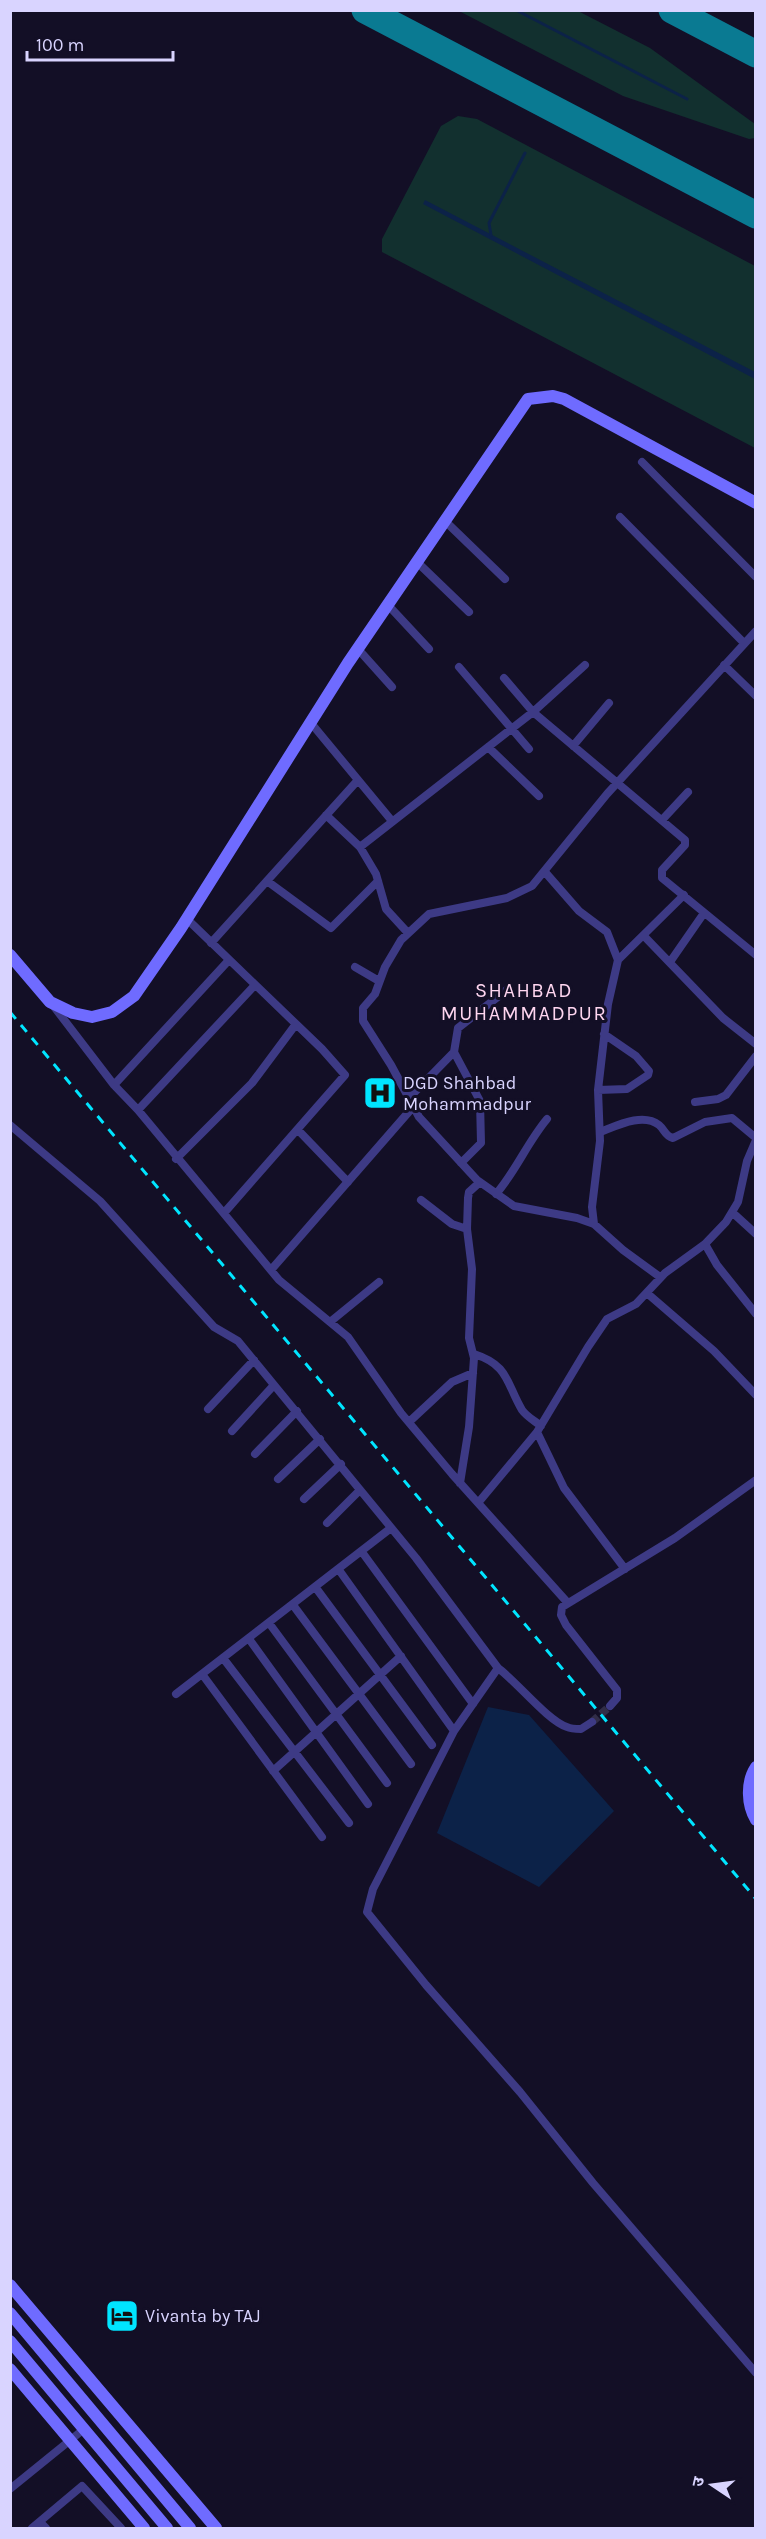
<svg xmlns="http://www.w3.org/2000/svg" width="766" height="2539" viewBox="0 0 766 2539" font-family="Karla,'Noto Sans Devanagari',sans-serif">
	<rect width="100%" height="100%" fill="#130f26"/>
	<path fill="#12302f" d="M459,11H578L650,48L755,124V138L749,139L623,96Z
		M458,116L477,119L755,266V448L382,252V239L441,126Z"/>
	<path fill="#0c2248" d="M425,200L755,372V379L423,204Z
		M488,1707L529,1715L614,1811L539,1887L437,1833Z"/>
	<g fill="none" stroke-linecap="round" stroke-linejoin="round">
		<path stroke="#0c2248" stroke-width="3" d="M516,10L687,99
			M491,235L489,223L525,153"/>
		<path stroke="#0a7a92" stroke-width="27" d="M365,10L756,215
			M672,10L756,54"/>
		<path stroke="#312d47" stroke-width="8" stroke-dasharray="8 4" stroke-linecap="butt" d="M592,1722L610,1706"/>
		<path stroke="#3d3a85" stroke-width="8" d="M642,462L756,577
			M620,517L744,643
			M444,520L505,579
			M416,561L469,612
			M388,605L429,649
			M358,649L392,687
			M724,665L756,696
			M459,667L529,749
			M504,678L533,712L685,840V845L662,870V878L756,955
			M311,723L392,821
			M573,746L609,703
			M488,747L539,796
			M326,815L360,847L376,874L386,909L408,933
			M662,820L688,792
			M360,847L533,712L585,665
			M545,872L579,911L607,932L618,960L608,1004L598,1090L600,1141L592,1207L594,1224
			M267,881L331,928L378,881
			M187,919L322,1049L345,1075L224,1213
			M644,936L723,1018L756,1044
			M211,943L358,780
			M618,960L684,895
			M670,962L704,913
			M355,967L379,981
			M52,1004L114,1085L138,1110L279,1280L348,1337L401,1413L452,1474L567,1602
			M454,1052L480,1101L481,1143L461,1163
			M114,1085L229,960
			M598,1090L627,1089L648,1075L649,1071L636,1056L604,1034
			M409,1098L454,1052L458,1028L508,989
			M695,1102L718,1099L726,1095L756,1056
			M138,1110L255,985
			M10,1125L100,1201L214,1327L238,1341L416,1558L498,1668
			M298,1130L348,1182
			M600,1132C616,1126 643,1112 659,1125C665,1130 665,1136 673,1138L705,1122L732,1118L756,1138
			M176,1159L252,1083L296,1024
			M496,1194C516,1171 527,1143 547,1119
			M421,1200L452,1224L467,1229
			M733,1213L756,1234
			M705,1244L717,1265L756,1314
			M271,1270L413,1107
			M660,1277L623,1250L594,1224L577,1218L514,1206L477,1180L419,1117L391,1065L363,1021V1008L375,994L385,967L401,940L429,914L507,898L532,886L607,794L756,631
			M648,1294L714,1351L756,1395
			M330,1322L379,1282
			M474,1354C509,1365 506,1383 522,1410C527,1417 535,1421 541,1426
			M208,1409L254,1360
			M409,1422L452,1382L473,1373
			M232,1431L274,1385
			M537,1432L564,1488L625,1569
			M255,1454L297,1411
			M278,1479L320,1439
			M460,1483L469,1427L474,1358L469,1338L472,1269L467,1229L468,1198L469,1192L480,1182
			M304,1499L341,1464
			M478,1503L537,1432L588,1347L607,1319L636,1304L665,1273L705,1244L726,1222L738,1202L747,1161L756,1140
			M327,1523L360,1490
			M362,1552L473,1704
			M339,1570L454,1731
			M316,1588L432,1745
			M293,1605L411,1764
			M269,1623L387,1783
			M249,1639L368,1804
			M223,1658L349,1823
			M202,1674L322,1837
			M176,1694L391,1528
			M610,1706L617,1698V1690L566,1625L561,1615L562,1607L675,1538L756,1480
			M592,1722L581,1729C576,1729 571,1729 567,1727C548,1721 517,1682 498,1668L454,1731L373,1889L367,1912L426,1985L520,2092L593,2183L756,2373
			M273,1771L401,1656
			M10,2489L84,2429
			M40,2522L46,2528
			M32,2528L82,2486L121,2528"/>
		<path stroke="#6f6bff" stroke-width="12" d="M10,955L50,1002L73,1013L92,1017L112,1012L134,996L181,928L348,663L528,399L553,396L564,399L756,503
			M756,1767C746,1782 747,1805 756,1820
			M10,2285L216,2528
			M10,2313L190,2528
			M10,2341L167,2528
			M10,2369L144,2528"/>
		<path stroke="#00e5ff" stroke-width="3" stroke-dasharray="9 8" stroke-linecap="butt" d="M10,1012L756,1899"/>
	</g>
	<defs>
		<g id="hospital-square" transform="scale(1.725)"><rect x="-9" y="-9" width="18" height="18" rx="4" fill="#00e5ff" stroke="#130f26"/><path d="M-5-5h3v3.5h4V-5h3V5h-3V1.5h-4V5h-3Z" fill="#111"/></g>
		<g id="hotel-square" transform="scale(1.725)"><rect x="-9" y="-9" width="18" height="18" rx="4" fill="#00e5ff" stroke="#130f26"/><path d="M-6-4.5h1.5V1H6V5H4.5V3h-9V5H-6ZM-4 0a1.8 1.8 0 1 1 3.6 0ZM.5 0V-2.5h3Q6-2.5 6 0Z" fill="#111"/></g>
	</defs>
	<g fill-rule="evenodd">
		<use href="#hospital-square" x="380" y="1093"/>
		<use href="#hotel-square" x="122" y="2316"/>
	</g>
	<g text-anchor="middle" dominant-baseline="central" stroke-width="6" stroke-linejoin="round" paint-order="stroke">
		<g font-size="18" fill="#d9d4ff" stroke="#130f26" text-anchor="start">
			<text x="403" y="1083">DGD Shahbad<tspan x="403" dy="21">Mohammadpur</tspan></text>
			<text x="145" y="2316">Vivanta by TAJ</text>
		</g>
		<g font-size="20" letter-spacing="1.5" fill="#ffd6f0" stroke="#130f26">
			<text x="524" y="990">SHAHBAD<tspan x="524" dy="23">MUHAMMADPUR</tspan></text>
		</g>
	</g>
	<rect width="766" height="2539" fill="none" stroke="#d9d4ff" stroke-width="24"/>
	<g transform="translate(712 2485) rotate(283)" stroke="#130f26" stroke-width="4.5" paint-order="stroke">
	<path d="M0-4.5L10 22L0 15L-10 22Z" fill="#d9d4ff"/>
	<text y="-9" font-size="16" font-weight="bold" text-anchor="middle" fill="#d9d4ff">उ</text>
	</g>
	<path d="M27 51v9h146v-9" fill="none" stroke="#d9d4ff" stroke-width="3"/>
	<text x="36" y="51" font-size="18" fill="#d9d4ff" stroke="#130f26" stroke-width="4.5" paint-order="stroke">100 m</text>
</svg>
